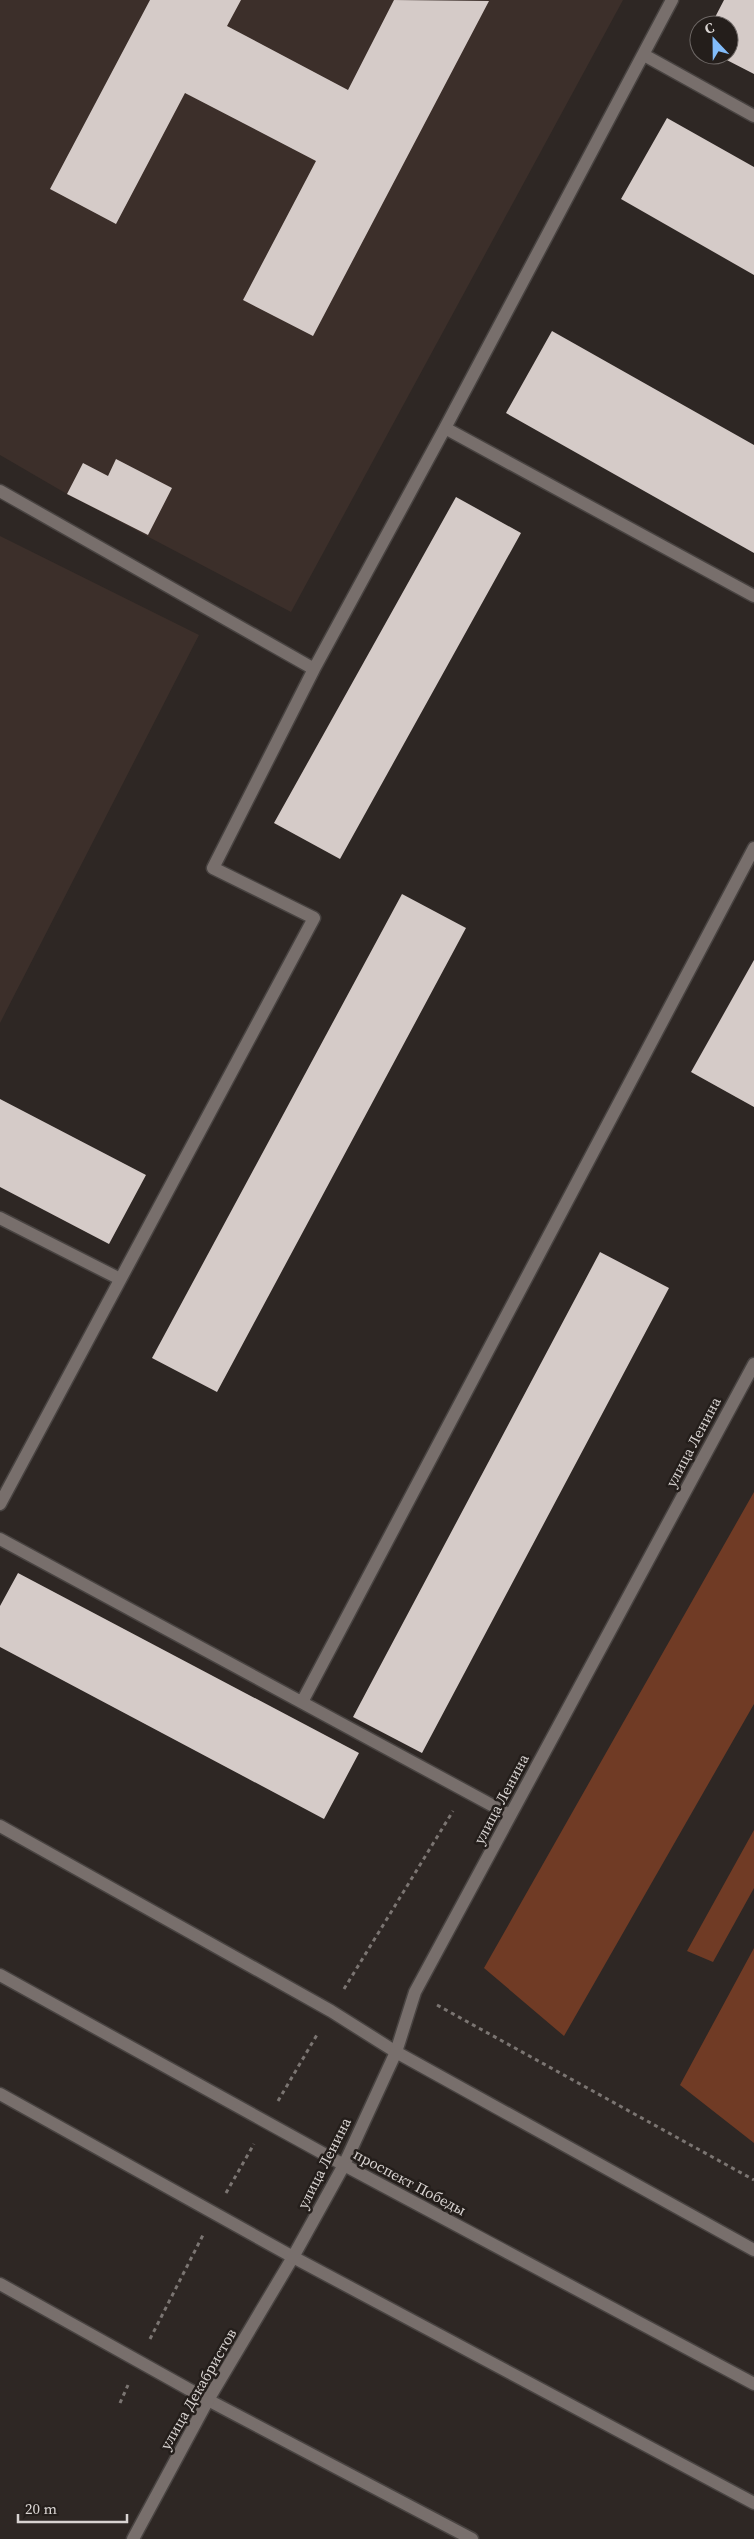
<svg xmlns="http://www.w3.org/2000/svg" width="754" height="2539" viewBox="0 0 754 2539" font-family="'Source Serif 4',serif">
	<rect width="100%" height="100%" fill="#2e2724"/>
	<path fill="#3c2f2a" d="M0,0H623L291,612L67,494L0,455Z
		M0,536L199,635L0,1023Z"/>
	<path fill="#703b25" d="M754,1492V1704L564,2036L484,1968Z
		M754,1830V1888L713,1962L687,1951Z
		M754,1948V2143L680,2085Z"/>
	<path fill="#d5cbc8" d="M150,0H241L227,26L348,90L394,0L489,1L313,336L243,300L316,161L185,93L116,224L50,189Z
		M724,0H754V74L717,55H729V25H711Z
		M667,118L754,167V275L621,199Z
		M552,331L754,445V553L506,413Z
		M116,459L172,488L148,535L67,494L83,463L108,476Z
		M456,497L521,533L340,859L274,823Z
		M402,894L466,928L217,1392L152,1358Z
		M754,960V1107L691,1072Z
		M0,1099L146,1175L109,1244L0,1187Z
		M600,1252L669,1288L422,1753L353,1717Z
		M18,1573L359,1753L324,1819L0,1647V1606Z"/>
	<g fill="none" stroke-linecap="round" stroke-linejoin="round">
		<g stroke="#484341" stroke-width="15">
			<path id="service" d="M672,0L445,428L754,596
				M644,55L754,116
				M0,491L314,669L445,428
				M0,1218L120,1279
				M0,1504L314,918L213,868L314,669
				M0,1539L510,1815
				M302,1702L754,848
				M0,2284L208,2400L472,2539"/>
		</g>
		<g stroke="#484341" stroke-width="15">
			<path id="pedestrian" d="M0,1826L331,2011L396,2052"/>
		</g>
		<g stroke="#484341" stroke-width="15">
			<path id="minor" d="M133,2539L208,2400L293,2257"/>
		</g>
		<g stroke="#484341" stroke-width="15">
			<path id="secondary" d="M0,1975L344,2165L754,2384
				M396,2052L754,2250
				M0,2094L293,2257L754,2503
				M293,2257L344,2165L396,2052L415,1992L754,1364"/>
		</g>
		<path stroke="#7b7572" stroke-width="3" stroke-dasharray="4 4" stroke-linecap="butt" d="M344,1989L453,1811
			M437,2005L754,2180
			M278,2101L318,2033
			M226,2193L254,2144
			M150,2339L203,2235
			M120,2403L128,2385"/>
		<use href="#service" stroke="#786f6c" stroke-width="12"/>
		<use href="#pedestrian" stroke="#786f6c" stroke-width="12"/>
		<use href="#minor" stroke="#786f6c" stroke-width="12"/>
		<use href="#secondary" stroke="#786f6c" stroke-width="12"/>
	</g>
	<g text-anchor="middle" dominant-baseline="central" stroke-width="5" stroke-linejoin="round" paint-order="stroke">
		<g font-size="15" fill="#d8d3d1" stroke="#241e1b">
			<text transform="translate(693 1442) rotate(-62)">улица Ленина</text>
			<text transform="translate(501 1799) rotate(-62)">улица Ленина</text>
			<text transform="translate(324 2163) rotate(-63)">улица Ленина</text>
			<text transform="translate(410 2182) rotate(28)">проспект Победы</text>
			<text transform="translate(198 2389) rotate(-60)">улица Декабристов</text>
		</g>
	</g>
	<g transform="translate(714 40) rotate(338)"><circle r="24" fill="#241e1b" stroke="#6c6664"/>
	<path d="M0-4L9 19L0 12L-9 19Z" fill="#82bcfa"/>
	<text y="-8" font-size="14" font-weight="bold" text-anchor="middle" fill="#d8d3d1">С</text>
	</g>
	<path d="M18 2514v8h109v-8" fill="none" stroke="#d8d3d1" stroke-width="2.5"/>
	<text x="25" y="2514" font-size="15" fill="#d8d3d1" stroke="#241e1b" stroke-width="4" paint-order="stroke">20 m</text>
</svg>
